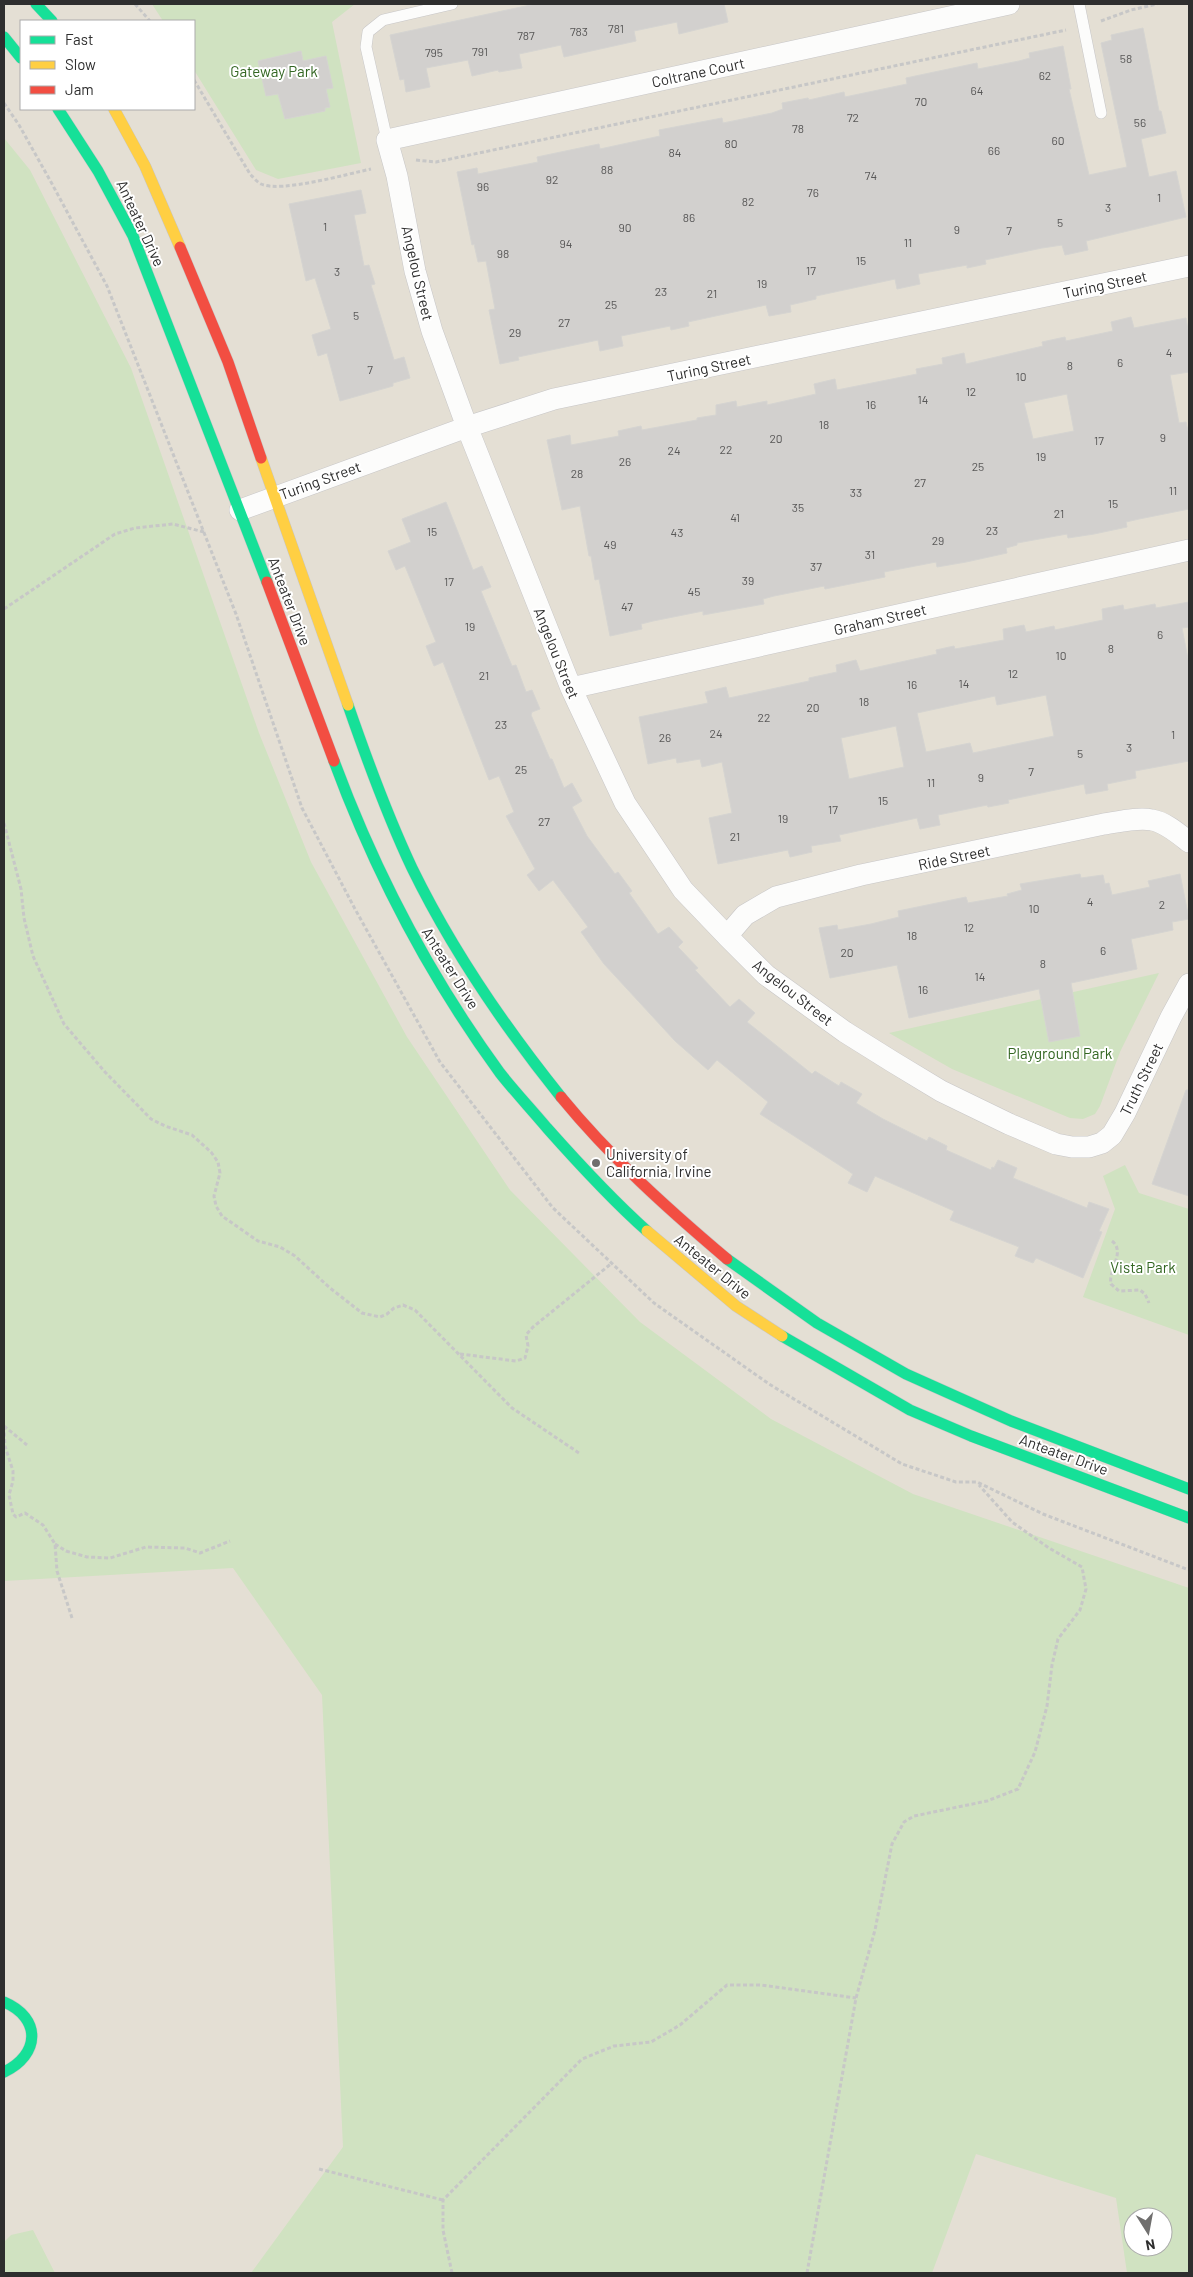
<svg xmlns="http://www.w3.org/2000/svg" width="1193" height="2277" viewBox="0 0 1193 2277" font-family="Barlow,sans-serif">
	<rect width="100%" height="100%" fill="#eae8e5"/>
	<path fill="#e4dfd4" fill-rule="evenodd" d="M4,4H1189V2273H4ZM21,21H194V109H21ZM1133,2217H1163V2247H1133Z"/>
	<path fill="#d0e2c1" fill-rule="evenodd" d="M152,4H355L332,22L361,163L278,179L256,170L194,70V21H163Z
		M4,138L30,170L131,368L259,733L311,862L407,1037L510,1190L640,1322L771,1419L913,1494L1189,1588V2273H1127L1116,2198L976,2154L932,2273H251L343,2147L322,1695L233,1568L4,1581ZM1133,2217H1163V2247H1133Z
		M1159,973L1120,1052L1100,1106L1095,1114L1083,1119L1070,1118L952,1069L889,1033Z
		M1125,1165L1139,1193L1189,1209V1335L1083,1297L1115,1209L1103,1176Z
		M33,2230L55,2273H4V2242L11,2235Z"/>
	<path fill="#d2d0ce" stroke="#d5d4d1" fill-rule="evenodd" d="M535,4H724L728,22L679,34L677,22L634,31L636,41L564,57L561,45L519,54L522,68L499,72L498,70L472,76L468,60L426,68L430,87L406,92L404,79L400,80L390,35Z
		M1143,28L1159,111H1161L1166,133L1141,139L1149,177L1176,171L1186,217L1086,241L1088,250L1065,255L1062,245L1042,248L985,260L986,264L967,268V265L918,274L920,284L897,289L895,279L816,296V299L790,305L791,312L769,316L766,305L688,322L689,326L671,330L670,326L621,336L623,346L600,351L598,340L518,357L519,360L500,364L489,310L495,309L486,261L478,262L474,244L472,245L457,172L477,168L478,174L538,162L537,157L599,144L600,149L660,136L659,130L722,118L723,123L772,113L783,109L782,103L808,98L809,100L844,92L845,97L907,84L906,78L977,63L978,69L1019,61L1030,58L1029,53L1063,46L1071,89H1069L1089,175L1127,167L1101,43L1112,40L1111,35Z
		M301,51L303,61L326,56L333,88L326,89L330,107L325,108V111L285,119L278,94L266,96L258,61Z
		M361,190L366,213L354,215L364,266L369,265L375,284L371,285L394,360L404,357L410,378L393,383V386L340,401L327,353L318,356L312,335L331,329L315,278L306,281L289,204Z
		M1131,317L1134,328L1186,318L1189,336V372L1170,375L1179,423L1186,422L1189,436V509L1139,519L1126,522L1127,527L1094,534L1068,538L1067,534L1017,543V545L1006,548L1007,553L966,562L937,567L936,562L884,572L885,577L825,589L824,586L774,596L763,599L764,604L703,615V611L653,621L641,624L642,629L610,636L599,579L595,580L591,556H589L580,506L562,510L547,440L570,435L571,445L619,436L618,431L641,426L642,430L697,420V418L716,415V405L736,401L737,407L767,401V405L816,394L814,384L835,379L837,390L917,374L916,369L943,364L942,358L964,353L966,364L1043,346L1042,342L1065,337L1066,341L1113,331L1111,322ZM1067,394L1074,431L1033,439L1024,403Z
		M446,502L473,570L482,566L491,587L481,591L512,666L516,665L526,692L532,690L540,709L532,712L531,715L550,759H552L564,788L572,783L582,801L572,807L587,836L615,874L618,872L632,891L629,893L658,934L669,927L683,942L678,947L698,968L695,970L730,1007L739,999L755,1013L747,1022L812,1074L815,1071L839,1086L841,1082L862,1094L856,1103L883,1119L927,1141L929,1137L947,1146L946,1150L991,1170L992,1167L994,1168L998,1160L1017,1168L1013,1178L1087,1208L1089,1202L1109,1209L1099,1231L1102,1232L1083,1278L1036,1258L1033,1263L1015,1256L1019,1247L950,1220L954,1211L875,1176L867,1192L848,1183L853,1174L760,1114L768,1102L717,1060L708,1070L675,1041L604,964L581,932L588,927L553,880L539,891L527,875L535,869L506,816L514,812L499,776L489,780L443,662L434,666L426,646L436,642L405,566L396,570L388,551L411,542L402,519Z
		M1189,602V627L1182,628L1189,664V761L1135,771L1136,778L1107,784L1108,790L1086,794L1084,784L1008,800L1009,803L988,807L987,805L938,815L940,825L920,829L917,818L839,835L841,841L811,846L812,852L790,857L788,850L718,864L709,818L732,813L722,762L702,767L700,759L677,763L676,758L648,764L639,717L708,703L705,692L726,687L729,698L809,681V678L837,672L836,665L856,660L860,671L937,654L936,650L954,646L955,649L1004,640L1003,629L1024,625L1026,632L1054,626L1055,630L1103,620L1102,609L1123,605L1124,610L1155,604L1156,608ZM1046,695L1054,736L973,753L970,743L926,752L917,713L995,696L997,705ZM896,726L904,767L849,779L841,738Z
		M1080,874L1081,878L1103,875L1105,884L1109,883L1112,895L1150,887L1148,881L1180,874L1189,919L1172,922L1173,930L1131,939L1137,969L1071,983L1080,1036L1049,1042L1039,989L909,1018L897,965L830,978L819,928L837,925L838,930L871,924L899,917L898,911L966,897L968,903L1008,896L1007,894L1022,890L1020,884Z
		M1186,1090H1189V1196L1152,1184Z"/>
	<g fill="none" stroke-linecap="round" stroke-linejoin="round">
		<g stroke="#c7c6c7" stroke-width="12">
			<path id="lane" d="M1079,4L1101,113
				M387,140L366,47L368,32L383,20L452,4"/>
		</g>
		<g stroke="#c7c6c7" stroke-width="22">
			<path id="street" d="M1009,4L387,140L397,176L415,271L432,331L467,427L571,688L625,803L683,890L727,936L766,975L845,1032L893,1062L941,1091L1009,1124L1056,1144L1072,1147H1089L1102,1143L1112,1135L1125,1113L1171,1017L1189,984
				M240,510L467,427L554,399L1189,266
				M571,688L1189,550
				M727,936L745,915L776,897L861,875L1104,824C1118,822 1138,817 1152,820C1165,822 1179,834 1189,842"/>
		</g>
		<g stroke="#c7c6c7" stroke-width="12">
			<path id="fast" d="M36,4L52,21
				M4,37L21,58
				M58,109L98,171L133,236L267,582
				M348,705C367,760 387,815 412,868C452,950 504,1026 561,1097
				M334,761C375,872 430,977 500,1073C515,1092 532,1110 547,1128C579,1164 611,1199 647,1231
				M727,1259L817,1323L906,1374L1011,1421L1189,1489
				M782,1336L910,1410L971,1436L1189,1518
				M4,2002C42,2018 40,2055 4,2072"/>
		</g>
		<g stroke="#c7c6c7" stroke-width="12">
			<path id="slow" d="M114,109L145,166L180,247
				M261,458L348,705
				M647,1231L736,1306L782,1336"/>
		</g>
		<g stroke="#c7c6c7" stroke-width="12">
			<path id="jam" d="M180,247L228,362L261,458
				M267,582L334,761
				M561,1097C611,1158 668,1209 727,1259"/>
		</g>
		<path stroke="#c7c7c7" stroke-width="3" stroke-dasharray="4 2.5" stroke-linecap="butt" d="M135,4L150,21
			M1101,21L1131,10L1157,4
			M194,80L250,174C253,177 257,182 261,184C281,193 347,174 371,169
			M4,103L19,125L51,182L107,286L236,614L302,808L355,909L440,1062L553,1208L654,1303L769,1384L902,1464L956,1482H977L1043,1514L1189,1570
			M416,160L436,162L1066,30
			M4,609L115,534L135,528L173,524L204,532
			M4,823L21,889L24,918L33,956L64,1024L105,1072L151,1119L165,1126L192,1135L211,1152L218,1162L220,1173L214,1196L216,1206L222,1216L258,1241L280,1247L295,1256L330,1288L362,1313L380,1317L387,1314L394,1308L403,1305L415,1310L512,1408L579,1453
			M1112,1241C1126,1252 1108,1270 1111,1284L1119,1291L1140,1290L1145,1294L1149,1303
			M460,1354L516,1361L525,1358L528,1346L526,1335L533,1327L612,1263
			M4,1426L5,1446L13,1471V1481L9,1495L13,1514L16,1517L25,1513L43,1525L55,1544L57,1571L72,1618
			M4,1426L27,1445
			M55,1544L66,1551L87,1557L110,1558L146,1547L185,1548L200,1553L230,1541
			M319,2169L443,2200
			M452,2273L443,2230V2200L582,2059L614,2046L651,2042L680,2025L727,1985H761L856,1998
			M807,2273L856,1998L875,1930L892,1844L904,1822L914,1816L987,1801L1018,1789L1035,1752L1047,1706L1052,1665L1058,1639L1080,1610L1086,1589L1082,1567L1049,1548L1012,1522L979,1485"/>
		<use href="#lane" stroke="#fcfcfb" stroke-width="11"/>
		<use href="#street" stroke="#fcfcfb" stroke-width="21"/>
		<use href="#fast" stroke="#16e098" stroke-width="11"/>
		<use href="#slow" stroke="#ffcf43" stroke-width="11"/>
		<use href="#jam" stroke="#f24e42" stroke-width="11"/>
	</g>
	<circle fill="#706f6e" stroke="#fff" stroke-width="2" cx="596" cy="1163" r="5"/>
	<g text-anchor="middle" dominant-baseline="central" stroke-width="4" stroke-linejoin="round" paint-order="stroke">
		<g font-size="12" fill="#585757">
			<text x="616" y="28">781</text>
			<text x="579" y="31">783</text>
			<text x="526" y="35">787</text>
			<text x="480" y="51">791</text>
			<text x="434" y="52">795</text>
			<text x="1126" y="58">58</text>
			<text x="1045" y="75">62</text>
			<text x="977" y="90">64</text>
			<text x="921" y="101">70</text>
			<text x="853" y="117">72</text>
			<text x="1140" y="122">56</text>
			<text x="798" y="128">78</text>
			<text x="1058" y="140">60</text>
			<text x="731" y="143">80</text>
			<text x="994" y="150">66</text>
			<text x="675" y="152">84</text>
			<text x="607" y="169">88</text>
			<text x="871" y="175">74</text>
			<text x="552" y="179">92</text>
			<text x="483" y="186">96</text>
			<text x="813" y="192">76</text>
			<text x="1159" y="197">1</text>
			<text x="748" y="201">82</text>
			<text x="1108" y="207">3</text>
			<text x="689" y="217">86</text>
			<text x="1060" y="222">5</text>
			<text x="325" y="226">1</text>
			<text x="625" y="227">90</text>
			<text x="957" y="229">9</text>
			<text x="1009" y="230">7</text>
			<text x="908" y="242">11</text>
			<text x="566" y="243">94</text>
			<text x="503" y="253">98</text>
			<text x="861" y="260">15</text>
			<text x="811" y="270">17</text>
			<text x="337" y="271">3</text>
			<text x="762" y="283">19</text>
			<text x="661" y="291">23</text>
			<text x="712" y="293">21</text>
			<text x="611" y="304">25</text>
			<text x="356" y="315">5</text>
			<text x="564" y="322">27</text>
			<text x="515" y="332">29</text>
			<text x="1169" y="352">4</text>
			<text x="1120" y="362">6</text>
			<text x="1070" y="365">8</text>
			<text x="370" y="369">7</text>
			<text x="1021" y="376">10</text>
			<text x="971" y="391">12</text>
			<text x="923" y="399">14</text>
			<text x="871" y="404">16</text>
			<text x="824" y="424">18</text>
			<text x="1163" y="437">9</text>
			<text x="776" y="438">20</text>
			<text x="1099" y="440">17</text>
			<text x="726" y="449">22</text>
			<text x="674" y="450">24</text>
			<text x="1041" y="456">19</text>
			<text x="625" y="461">26</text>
			<text x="978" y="466">25</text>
			<text x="577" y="473">28</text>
			<text x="920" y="482">27</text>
			<text x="1173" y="490">11</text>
			<text x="856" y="492">33</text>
			<text x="1113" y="503">15</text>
			<text x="798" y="507">35</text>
			<text x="1059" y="513">21</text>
			<text x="735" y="517">41</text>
			<text x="992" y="530">23</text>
			<text x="432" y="531">15</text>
			<text x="677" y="532">43</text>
			<text x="938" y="540">29</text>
			<text x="610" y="544">49</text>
			<text x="870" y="554">31</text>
			<text x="816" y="566">37</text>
			<text x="748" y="580">39</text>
			<text x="449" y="581">17</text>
			<text x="694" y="591">45</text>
			<text x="627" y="606">47</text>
			<text x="470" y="626">19</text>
			<text x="1160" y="634">6</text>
			<text x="1111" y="648">8</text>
			<text x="1061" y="655">10</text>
			<text x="1013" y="673">12</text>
			<text x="484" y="675">21</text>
			<text x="964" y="683">14</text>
			<text x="912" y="684">16</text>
			<text x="864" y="701">18</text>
			<text x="813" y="707">20</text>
			<text x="764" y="717">22</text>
			<text x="501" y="724">23</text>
			<text x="716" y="733">24</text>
			<text x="1173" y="734">1</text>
			<text x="665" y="737">26</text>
			<text x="1129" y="747">3</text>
			<text x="1080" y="753">5</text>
			<text x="521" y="769">25</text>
			<text x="1031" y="771">7</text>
			<text x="981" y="777">9</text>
			<text x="931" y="782">11</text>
			<text x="883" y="800">15</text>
			<text x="833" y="809">17</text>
			<text x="783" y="818">19</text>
			<text x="544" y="821">27</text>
			<text x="735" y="836">21</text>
			<text x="1090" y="901">4</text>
			<text x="1162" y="904">2</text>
			<text x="1034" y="908">10</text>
			<text x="969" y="927">12</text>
			<text x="912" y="935">18</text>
			<text x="1103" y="950">6</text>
			<text x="847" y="952">20</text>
			<text x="1043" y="963">8</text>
			<text x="980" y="976">14</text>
			<text x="923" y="989">16</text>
		</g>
		<g font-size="15" fill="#362" stroke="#fff">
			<text x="274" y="71">Gateway Park</text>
			<text x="1060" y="1053">Playground Park</text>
			<text x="1143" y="1267">Vista Park</text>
		</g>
		<g font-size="15" fill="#2e2e2e" stroke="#fff">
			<text transform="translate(698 72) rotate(-12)">Coltrane Court</text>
			<text transform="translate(141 223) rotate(65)">Anteater Drive</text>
			<text transform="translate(418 273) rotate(77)">Angelou Street</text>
			<text transform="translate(1105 284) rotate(-12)">Turing Street</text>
			<text transform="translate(709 367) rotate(-12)">Turing Street</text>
			<text transform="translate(320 480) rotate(-20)">Turing Street</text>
			<text transform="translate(290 601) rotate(69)">Anteater Drive</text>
			<text transform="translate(880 619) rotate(-13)">Graham Street</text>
			<text transform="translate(557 653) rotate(68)">Angelou Street</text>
			<text transform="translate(954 857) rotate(-12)">Ride Street</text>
			<text transform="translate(451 968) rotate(58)">Anteater Drive</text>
			<text transform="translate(793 992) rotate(38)">Angelou Street</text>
			<text transform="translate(1141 1079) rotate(-64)">Truth Street</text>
			<text transform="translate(713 1266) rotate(39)">Anteater Drive</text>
			<text transform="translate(1064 1454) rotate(20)">Anteater Drive</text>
		</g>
		<g font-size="15" fill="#2e2e2e" stroke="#fff" text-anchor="start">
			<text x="606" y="1154">University of<tspan x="606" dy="17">California, Irvine</tspan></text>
		</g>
	</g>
	<rect width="1193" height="2277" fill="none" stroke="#2e2e2e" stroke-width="10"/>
	<rect x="20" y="20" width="175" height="90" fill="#ffffff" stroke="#ababab"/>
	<rect x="30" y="36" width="25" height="8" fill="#16e098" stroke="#ababab"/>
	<text x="65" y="45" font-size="15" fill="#2e2e2e">Fast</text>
	<rect x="30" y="61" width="25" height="8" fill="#ffcf43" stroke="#ababab"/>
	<text x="65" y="70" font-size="15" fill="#2e2e2e">Slow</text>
	<rect x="30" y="86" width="25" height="8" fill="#f24e42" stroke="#ababab"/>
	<text x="65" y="95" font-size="15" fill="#2e2e2e">Jam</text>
	<g transform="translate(1148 2232) rotate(169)"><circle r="24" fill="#ffffff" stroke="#ababab"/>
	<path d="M0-4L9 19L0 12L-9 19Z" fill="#706f6e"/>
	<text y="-8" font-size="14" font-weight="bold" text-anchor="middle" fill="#2e2e2e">N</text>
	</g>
</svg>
